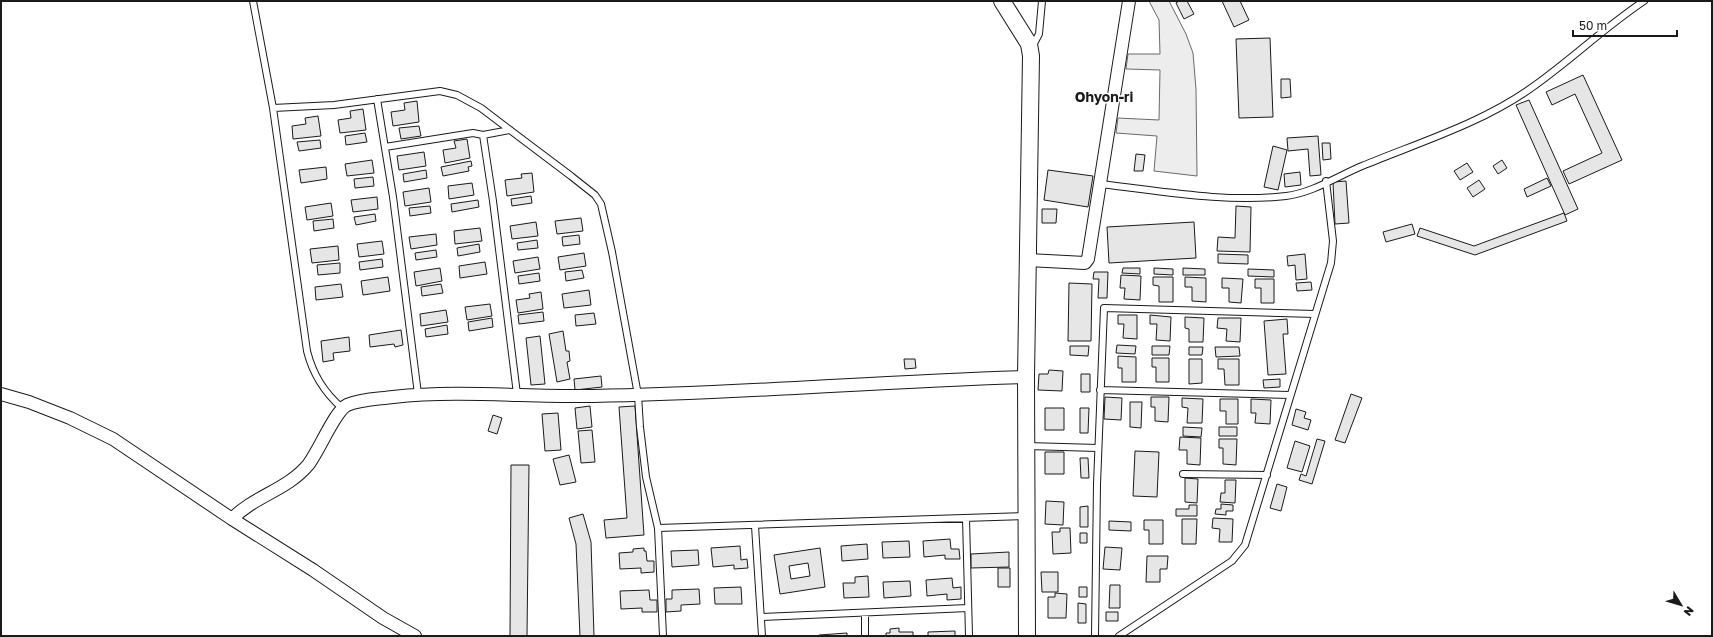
<svg xmlns="http://www.w3.org/2000/svg" width="1713" height="637" viewBox="0 0 1713 637" font-family="'Golos Text',sans-serif">
	<rect width="100%" height="100%" fill="#fff"/>
	<path fill="#ededed" stroke="#6a6a6a" d="M1149,1H1169L1186,34L1193,53L1196,89L1197,176L1154,171L1157,136L1116,133L1118,118L1159,120L1160,70L1126,69L1128,54H1160L1159,20Z"/>
	<path fill="#e6e6e6" stroke="#1a1a1a" fill-rule="evenodd" d="M1179,1H1187L1194,14L1184,19L1176,3Z
		M1222,1H1240L1249,20L1234,27Z
		M1270,38L1273,117L1239,118L1236,39Z
		M1583,75L1622,160L1569,184L1563,171L1602,153L1575,94L1552,105L1546,92Z
		M1281,79H1290L1291,97L1281,98Z
		M1529,100L1578,209L1565,215L1516,105Z
		M417,101L419,122L393,126L391,112L405,110L404,103Z
		M363,109L366,130L340,133L338,120L351,118L350,111Z
		M318,116L321,136L293,139L292,126L306,124L305,118Z
		M419,126L421,136L401,139L399,128Z
		M365,133L367,142L346,145L345,136Z
		M1318,136L1321,175L1310,176L1308,149L1288,151L1287,138Z
		M467,139L470,158L445,163L443,150L456,148L454,141Z
		M320,140L321,148L299,151L297,142Z
		M1322,143H1330L1331,159L1323,160Z
		M1273,146L1287,150L1278,190L1264,187Z
		M424,152L426,166L399,170L397,156Z
		M1136,154L1145,155L1143,171H1134Z
		M372,160L374,173L347,176L345,164Z
		M1502,160L1507,168L1498,174L1493,166Z
		M471,161L472,166L468,167L469,171L443,176L441,167Z
		M1467,163L1473,172L1460,180L1454,171Z
		M326,167L327,179L301,183L299,170Z
		M426,170L427,178L404,182L403,174Z
		M1048,170L1093,176L1088,207L1044,200Z
		M1300,172L1301,185L1285,187L1284,174Z
		M532,173L534,192L507,196L505,180L522,178L521,174Z
		M373,177L374,186L355,188L354,179Z
		M1547,178L1551,186L1527,197L1524,189Z
		M1479,180L1485,189L1473,197L1467,188Z
		M1346,181L1349,223L1335,224L1333,182Z
		M472,183L474,195L449,199L448,186Z
		M429,188L431,202L405,206L403,192Z
		M531,196L532,203L512,206L511,199Z
		M377,197L378,209L353,212L351,200Z
		M478,200L479,207L452,212L451,204Z
		M331,203L333,216L307,220L305,207Z
		M430,206L431,213L410,216L409,208Z
		M1236,206L1251,207L1250,252L1217,251L1218,237L1235,238Z
		M1042,209H1057L1056,223H1042Z
		M1564,213L1567,221L1475,255L1417,236L1420,228L1474,246Z
		M375,214L376,221L356,225L354,217Z
		M581,218L583,231L557,234L555,221Z
		M333,219L334,228L314,231L313,221Z
		M536,222L538,236L512,239L510,226Z
		M1194,222L1196,258L1109,263L1107,227Z
		M1412,224L1415,234L1386,242L1383,232Z
		M480,228L482,241L455,244L454,231Z
		M436,234L437,245L411,249L409,237Z
		M579,235L580,244L563,246L562,237Z
		M537,240L538,248L518,250L517,243Z
		M382,241L384,254L359,257L357,244Z
		M479,244L480,252L458,256L457,248Z
		M338,246L339,260L312,263L310,249Z
		M436,250L437,257L416,260L415,253Z
		M584,253L586,266L560,270L558,257Z
		M1218,254L1248,255V264L1218,263Z
		M1305,254L1307,279L1296,280L1295,265L1288,266L1287,256Z
		M538,257L540,269L515,273L513,261Z
		M382,259L383,267L360,270L359,262Z
		M485,262L487,274L460,278L459,266Z
		M340,263V273L318,275L317,265Z
		M440,268L442,281L416,286L414,272Z
		M1123,268H1140V274L1122,273Z
		M1154,268L1173,269V275L1154,274Z
		M1183,268L1205,269V275H1183Z
		M1248,269L1274,270V277L1248,276Z
		M582,270L584,278L566,281L565,272Z
		M1094,272H1108L1107,298H1098L1099,279H1093Z
		M539,273L540,281L519,284L518,276Z
		M1121,275L1141,276L1140,300L1124,299L1125,288H1120Z
		M388,277L390,291L363,295L361,281Z
		M1153,277H1173V302H1159V286L1153,285Z
		M1185,277L1206,278V302L1192,301V287H1185Z
		M1222,278L1243,279L1241,303L1229,302V288H1222Z
		M1255,279H1274V303H1261V288H1255Z
		M1311,282L1312,290L1297,291L1296,283Z
		M1069,283L1092,284L1091,341H1068Z
		M341,284L343,297L316,300L315,287Z
		M441,284L443,293L422,296L421,287Z
		M589,290L591,305L564,308L562,294Z
		M541,292L543,309L518,313L516,300L530,298L529,294Z
		M490,304L492,316L467,320L465,307Z
		M446,310L448,322L421,326L420,314Z
		M543,312L544,321L519,324L518,315Z
		M594,313L596,324L576,326L575,315Z
		M1118,315H1137V339L1123,338L1124,324H1118Z
		M1150,315L1171,317L1170,341L1156,340L1157,324H1150Z
		M1185,317L1204,318L1203,342H1189V329L1185,328Z
		M492,318L493,327L469,331L468,322Z
		M1218,318H1241L1240,342L1226,341L1227,329L1217,328Z
		M1287,319L1288,334H1283L1286,374L1268,375L1264,321Z
		M447,325L448,334L426,337L425,329Z
		M401,330L403,345L395,347L394,344L370,347L369,335Z
		M563,331L566,351H569L570,361L567,362L570,379L557,382L549,334Z
		M540,336L545,384L531,385L526,338Z
		M349,337L350,351L333,353L334,360L323,362L321,341Z
		M1117,345L1136,346L1135,354L1116,353Z
		M1070,346H1089L1088,356L1070,355Z
		M1152,346H1170L1169,355H1152Z
		M1189,347H1203L1202,355H1189Z
		M1215,347H1239L1240,356L1216,357Z
		M1118,356L1136,357V382H1122V368H1118Z
		M1152,358H1169V382H1156V367H1152Z
		M904,359H915L916,368L905,369Z
		M1189,359H1202V383L1189,384Z
		M1218,359H1239V385H1225L1224,369H1218Z
		M1049,370L1063,371L1062,391L1038,390L1039,374H1048Z
		M1081,374H1090V392H1081Z
		M601,376L602,387L575,390L574,379Z
		M1280,379V387L1264,388L1263,380Z
		M1351,394L1362,398L1345,443L1335,440Z
		M1105,397L1122,398L1121,420L1104,419Z
		M1151,397H1169L1168,422L1155,421V407H1151Z
		M1182,398L1203,399L1202,423H1187L1188,408L1182,407Z
		M1220,399H1238V424H1226V411H1220Z
		M1251,399L1271,400L1270,424L1255,423L1256,413H1251Z
		M1130,402H1142L1141,428L1130,427Z
		M590,406L592,427L577,429L575,408Z
		M635,406L644,535L606,538L604,520L627,518L619,407Z
		M1045,408H1064V430H1045Z
		M1080,408H1089L1088,433H1080Z
		M1296,409L1306,412L1304,418L1311,420L1308,430L1292,425Z
		M558,413L561,450L545,451L542,414Z
		M493,415L502,418L497,434L488,431Z
		M1183,427L1202,428L1201,437L1183,436Z
		M1219,427H1237V436H1219Z
		M592,430L595,462L581,463L578,431Z
		M1180,437L1201,438L1200,465L1187,464V450H1179Z
		M1219,439H1237L1236,465L1223,464V448H1219Z
		M1317,439L1325,441L1312,484L1299,480L1301,474L1306,476Z
		M1295,441L1310,446L1302,472L1287,468Z
		M1135,451L1159,452L1157,497L1133,496Z
		M1045,452H1064V474H1045Z
		M569,455L576,482L560,485L553,459Z
		M1080,458H1088L1089,478H1081Z
		M511,465H529L527,636H510Z
		M1185,478L1198,479L1197,503L1185,502Z
		M1225,480H1236L1235,503L1220,502L1221,493H1225Z
		M1277,484L1287,487L1281,511L1270,508Z
		M1046,501L1064,502L1063,525L1045,524Z
		M1221,504L1233,505V511H1226V515L1215,514L1216,509H1221Z
		M1189,505H1197V516H1176V509H1189Z
		M1088,506V527H1080V507Z
		M583,514L591,542L594,636H580L576,544L569,518Z
		M1213,518L1233,519L1232,542H1219L1220,529L1212,528Z
		M1182,519H1197L1196,544H1182Z
		M1144,520H1163V544H1149V530H1144Z
		M1109,521L1131,522V531L1109,530Z
		M1060,528H1070L1071,553L1053,554L1052,532H1060Z
		M1080,533H1087V543H1080Z
		M950,539L951,549H959L960,559H945V555L924,557L923,541Z
		M909,541L910,557L883,558L882,542Z
		M867,544L868,559L842,561L841,546Z
		M740,546L741,560L747,559L748,568L734,569V565L713,567L711,548Z
		M1105,547L1122,548L1120,570L1103,569Z
		M644,548V551H646L647,561H654V572L641,573V568L620,569L619,553L633,552V549Z
		M820,548L825,587L780,594L774,555ZM808,563L810,576L791,579L789,566Z
		M698,550L699,565L672,567L671,551Z
		M1009,552V567L971,568V554Z
		M1147,556H1168L1167,569H1160V582H1146Z
		M998,568H1010V587H998Z
		M1041,572H1058V592H1042Z
		M868,576L869,597L844,598L843,583H855V577Z
		M952,578L953,588L961,587V599L947,600V594L927,596L926,580Z
		M910,581L911,596L884,598L883,582Z
		M1110,585H1120V608H1109Z
		M741,587L742,604H715L714,588Z
		M1079,587H1087V597H1079Z
		M699,589L700,604L681,605V611L666,612V599H672V590Z
		M649,590L650,600H657V612H642V608L621,609L620,591Z
		M1055,593L1067,594L1066,618H1048V597H1055Z
		M1078,603L1086,604V623H1078Z
		M1106,612H1118V621H1106Z
		M899,628V632H913V636H886V633H890V629Z
		M955,631V636H928V632Z
		M847,633V636H819V635Z"/>
	<g fill="none" stroke-linecap="round" stroke-linejoin="round">
		<g stroke="#1a1a1a" stroke-width="8">
			<path id="service" d="M253,1L273,108L307,351C313,375 324,392 342,408
				M1032,47L1039,34L1042,1
				M377,99L393,197L418,394
				M273,108L334,105L440,91L457,95L481,108L571,176L595,195L601,204L612,252L638,395L640,427L646,477L658,528
				M483,135L493,201L517,394
				M385,147L473,133L483,135L510,130
				M1100,184C1162,191 1224,203 1286,196C1312,193 1338,176 1362,166C1420,142 1483,123 1534,86C1572,59 1605,27 1644,1
				M1100,390L1290,395
				M1027,446L1098,448
				M1183,474L1267,475
				M966,518L969,636
				M755,526L762,636
				M865,613V636
				M762,617L968,608
				M663,636L658,528L1025,516
				M1095,636L1097,484L1104,308L1315,314
				M1119,636L1232,561L1245,545L1331,263L1333,241L1326,181"/>
		</g>
		<g stroke="#1a1a1a" stroke-width="14">
			<path id="minor" d="M1028,260L1085,263L1088,259L1129,1
				M1,394L29,402L70,418L113,439L232,519L313,570L383,618L415,636
				M232,519C254,496 287,490 308,465C319,451 335,411 347,405C361,399 378,399 393,397C459,390 526,397 593,396C737,394 881,381 1026,377"/>
		</g>
		<g stroke="#1a1a1a" stroke-width="18">
			<path id="tertiary" d="M1002,1L1029,44L1031,56L1026,377L1027,636"/>
		</g>
		<use href="#service" stroke="#fff" stroke-width="6"/>
		<use href="#minor" stroke="#fff" stroke-width="12"/>
		<use href="#tertiary" stroke="#fff" stroke-width="16"/>
	</g>
	<g text-anchor="middle" dominant-baseline="central" stroke-width="3" stroke-linejoin="round" paint-order="stroke">
		<g font-size="14" font-weight="bold" fill="#1a1a1a" stroke="#fff">
			<text x="1104" y="96">Ohyon-ri</text>
		</g>
	</g>
	<rect width="1713" height="637" fill="none" stroke="#1a1a1a" stroke-width="4"/>
	<g transform="translate(1681 605) rotate(128)" stroke="#ffffff" stroke-width="3" paint-order="stroke">
	<path d="M0-3L7 15L0 10L-7 15Z" fill="#1a1a1a"/>
	<text y="-6" font-size="11" font-weight="bold" text-anchor="middle" fill="#1a1a1a">N</text>
	</g>
	<path d="M1573 30v6h104v-6" fill="none" stroke="#1a1a1a" stroke-width="2"/>
	<text x="1579" y="30" font-size="12" fill="#1a1a1a" stroke="#ffffff" stroke-width="3" paint-order="stroke">50 m</text>
</svg>
